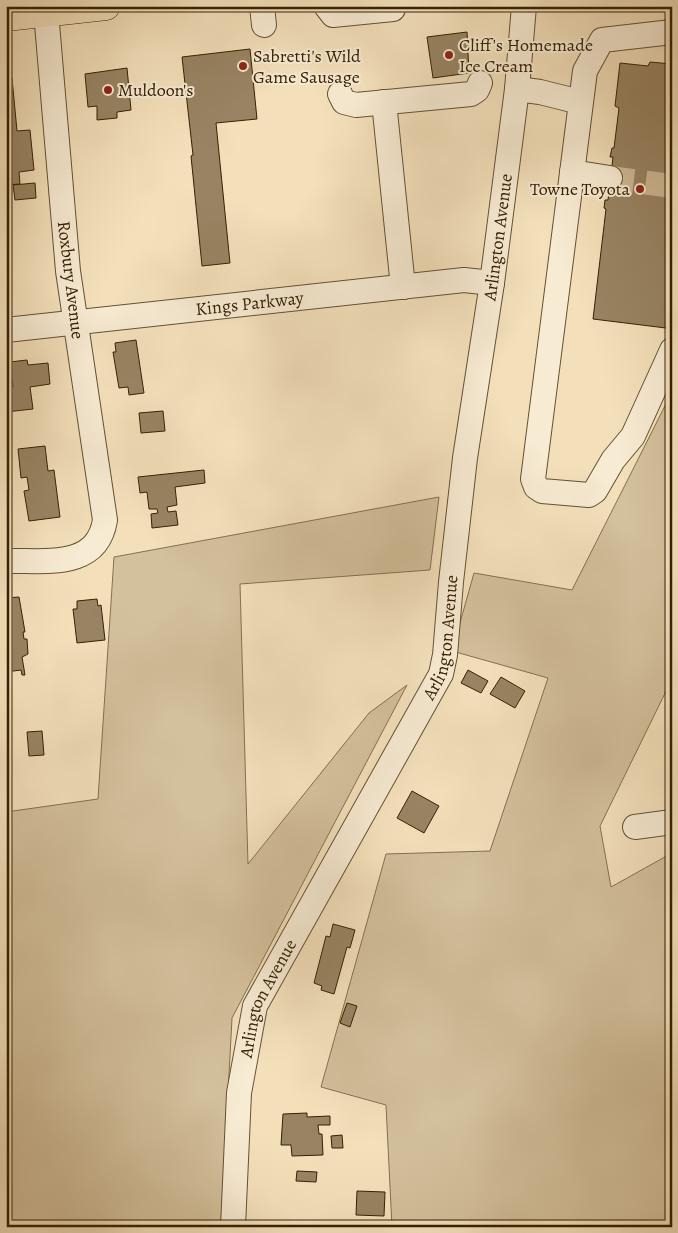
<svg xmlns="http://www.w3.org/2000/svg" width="678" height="1233" viewBox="0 0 678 1233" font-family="Alegreya,serif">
	<rect width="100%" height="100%" fill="#f3e0bb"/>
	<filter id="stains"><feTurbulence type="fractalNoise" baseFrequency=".004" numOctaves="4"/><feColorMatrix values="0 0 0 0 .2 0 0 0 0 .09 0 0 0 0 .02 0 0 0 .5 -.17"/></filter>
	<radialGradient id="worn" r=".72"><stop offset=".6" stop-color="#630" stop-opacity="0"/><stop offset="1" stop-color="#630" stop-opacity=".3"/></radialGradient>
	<path fill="#d3c09c" stroke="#847050" d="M672,392V679L600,826L611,887L672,853V1227H392L386,1105L321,1087L386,854L490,851L548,678L452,651L474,573L572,590Z
		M439,497L430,570L240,584L248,864L369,713L407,685L232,1018L221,1227H6V812L98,799L114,557Z"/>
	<path fill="#988463" stroke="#352104" d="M467,32L469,73L433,78L427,37Z
		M250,49L257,119L216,123L230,263L202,266L191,156L193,155L182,57Z
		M650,62L672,64V277L666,328L593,319L606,209L604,208L605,200H608L613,157H610L612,148H614L619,108L615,106L620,63L648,66Z
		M127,68L131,110L117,112V118L97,120V106L88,107L85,74Z
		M6,78H12L17,131L30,130L34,170L19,172L20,184L6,185Z
		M35,183L36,198L15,200L13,185Z
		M136,340L144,393L129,395L128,387L119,388L113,352H116L115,343Z
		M27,360L28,365L48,363L50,384L30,387L33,409L6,412V388L13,387L10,362Z
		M163,411L165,431L141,433L139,413Z
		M45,446L48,471L54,470L60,517L29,521L24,491L29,490L27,477L21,478L18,449Z
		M204,470L205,483L175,487L177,505L167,507L168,512L176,511L178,525L152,528L151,514L158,513L157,509H149L147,492L140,493L138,477Z
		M19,597L25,632H23L24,639H27L28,654L22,657L25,675H22L21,670L6,672V598Z
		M97,599L98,606L101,605L105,640L77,643L73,609H77V601Z
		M468,670L488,681L481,693L461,683Z
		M501,677L525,691L515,708L490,694Z
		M42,731L44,755L29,756L27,732Z
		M412,791L439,806L424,833L397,818Z
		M333,924L355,930L350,948L347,947L334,994L321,990L322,986L314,983L326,936L330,937Z
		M347,1003L357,1006L350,1027L340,1023Z
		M307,1113V1117L330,1116V1125H318L319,1134H322L323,1155L292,1156L291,1145H281L283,1114Z
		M342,1135L343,1148H332L331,1136Z
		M297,1171L317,1172L316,1182L296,1181Z
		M357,1191L385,1192L384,1216L356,1215Z"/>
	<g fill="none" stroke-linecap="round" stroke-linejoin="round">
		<path stroke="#cdba96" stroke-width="24" stroke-dasharray="24 12" stroke-linecap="butt" d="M610,178L672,186"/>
		<g stroke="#645132" stroke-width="26">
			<g id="minor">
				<path d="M262,6L264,25"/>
				<path d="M326,6L333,15L393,9V6"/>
				<path d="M672,32L602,40L585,71L533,479L536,487L542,491L589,495L595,491L613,460L633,436L672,350"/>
				<path d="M517,89L540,92L580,102"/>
				<path d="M340,94L344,102L356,105L471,94L477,90L480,83"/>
				<path d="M384,102L403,287"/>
				<path d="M572,172L610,178"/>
				<path id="s1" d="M6,330L464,280L492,283"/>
				<path d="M6,561C45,560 97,570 105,520L68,271L46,12"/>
				<path d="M635,827L672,822"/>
				<path id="s2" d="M233,1227L239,1093L255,1006L441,674L445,655L451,582L465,458L492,283L517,89L524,6"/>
			</g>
		</g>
		<g stroke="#352104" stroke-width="29">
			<path id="highway" d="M6,17L106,6"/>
		</g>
		<use href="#minor" stroke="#f7ebd3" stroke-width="24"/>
		<use href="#highway" stroke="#f3e0bb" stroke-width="28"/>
	</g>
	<g fill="#8f2418" stroke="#f7ebd3" stroke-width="2">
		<circle cx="449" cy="55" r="5"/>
		<circle cx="243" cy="66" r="5"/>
		<circle cx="108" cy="90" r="5"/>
		<circle cx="640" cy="189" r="5"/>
	</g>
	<g text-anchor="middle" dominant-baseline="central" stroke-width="4" stroke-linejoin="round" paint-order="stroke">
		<g font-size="18" fill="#352104" stroke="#f7ebd3" text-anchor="start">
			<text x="459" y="45">Cliff's Homemade<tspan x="459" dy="21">Ice Cream</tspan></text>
			<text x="253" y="56">Sabretti's Wild<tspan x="253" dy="21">Game Sausage</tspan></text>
			<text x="118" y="90">Muldoon's</text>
			<text x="630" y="189" text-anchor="end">Towne Toyota</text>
		</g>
		<g font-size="18" fill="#352104" stroke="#f7ebd3">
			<text stroke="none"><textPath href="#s2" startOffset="1044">Arlington Avenue</textPath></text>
			<text transform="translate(71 280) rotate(83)">Roxbury Avenue</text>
			<text stroke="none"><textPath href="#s1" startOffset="245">Kings Parkway</textPath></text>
			<text stroke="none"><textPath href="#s2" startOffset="639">Arlington Avenue</textPath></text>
			<text stroke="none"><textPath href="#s2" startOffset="234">Arlington Avenue</textPath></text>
		</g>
	</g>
	<rect width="678" height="1233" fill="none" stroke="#f3e0bb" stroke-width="25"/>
	<rect x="8" y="8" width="663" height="1218" fill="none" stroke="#352104" stroke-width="2.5"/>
	<rect x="12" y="12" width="653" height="1208" fill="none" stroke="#352104"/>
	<rect width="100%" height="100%" filter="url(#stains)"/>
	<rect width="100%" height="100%" fill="url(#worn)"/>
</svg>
